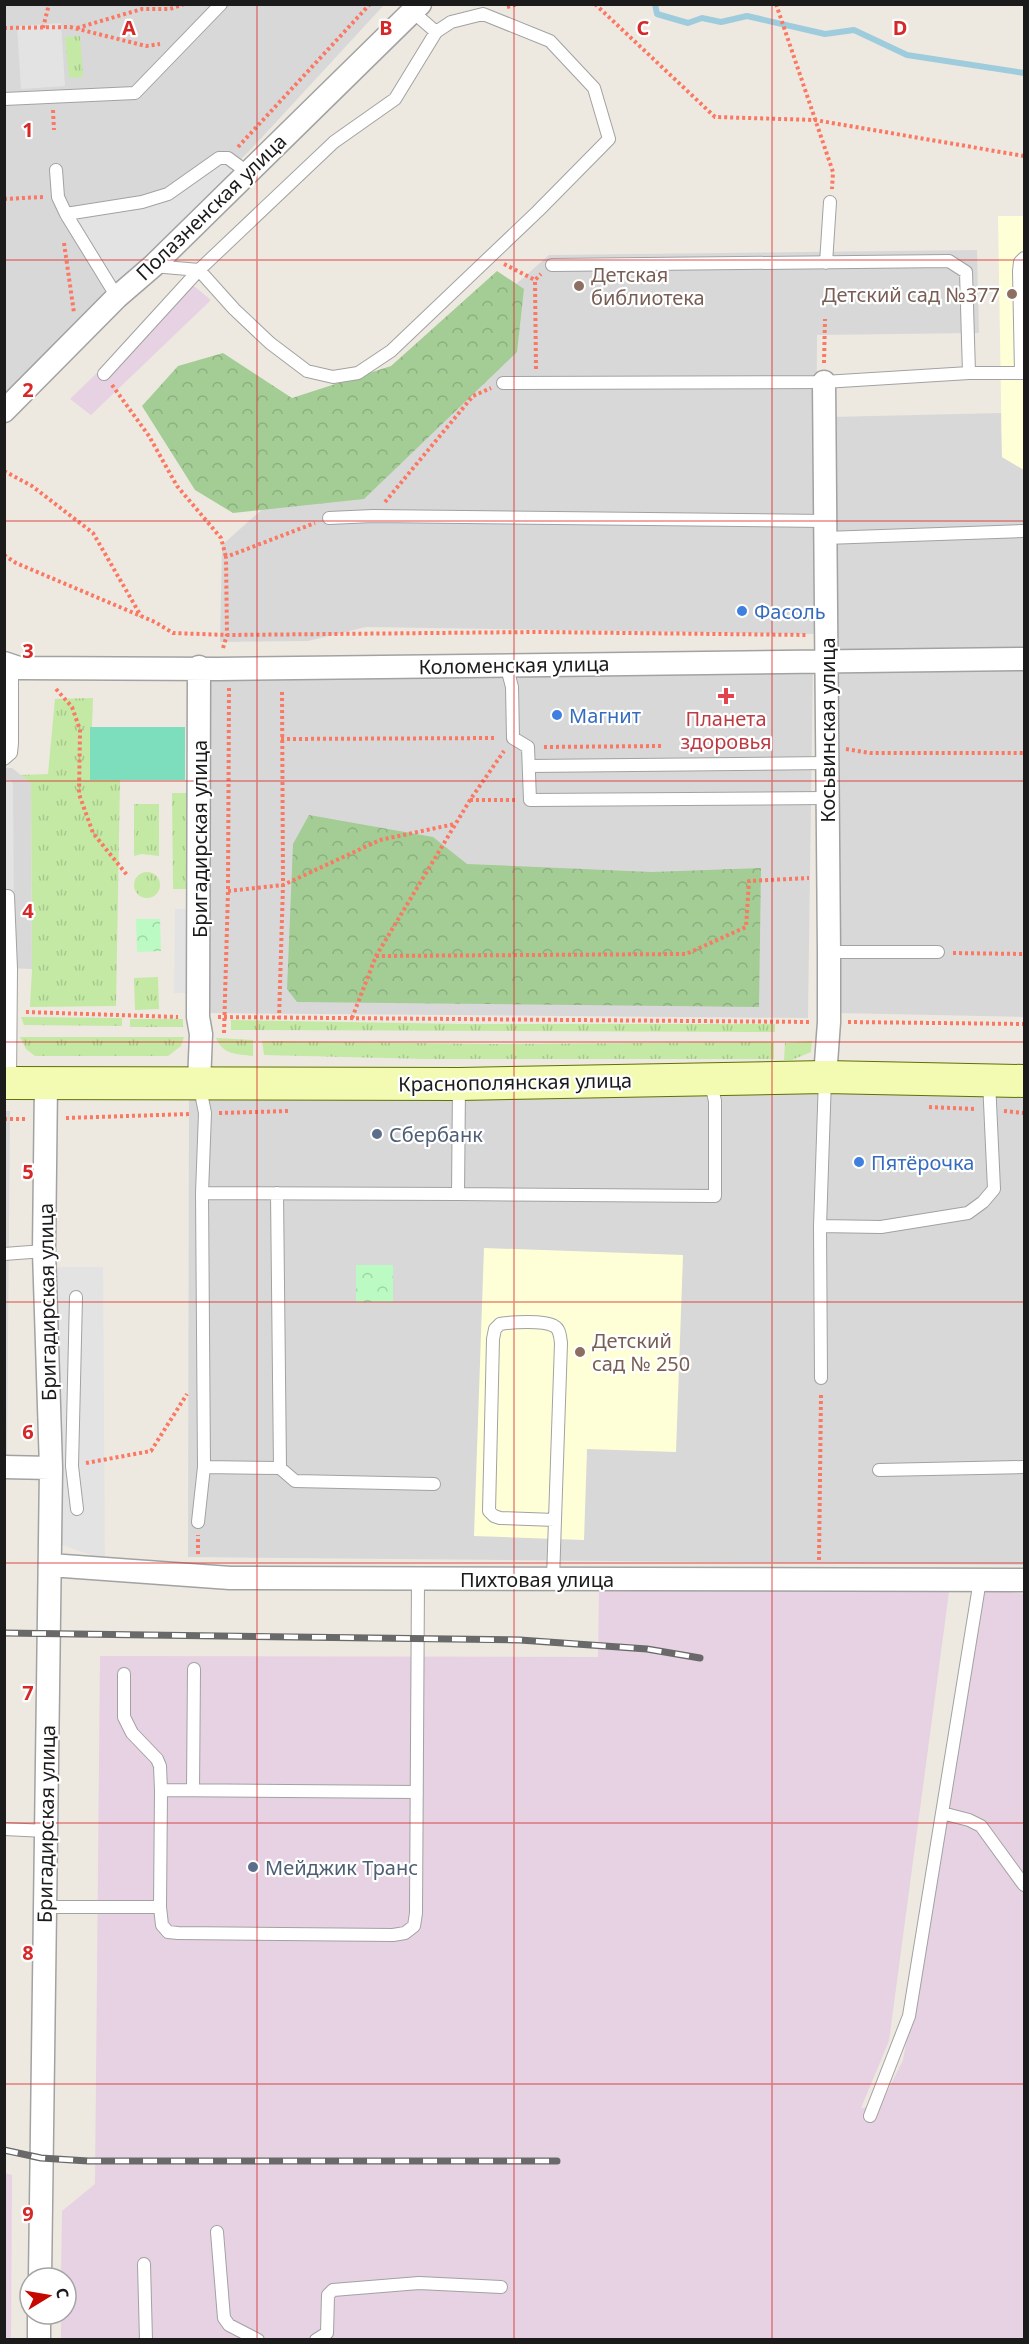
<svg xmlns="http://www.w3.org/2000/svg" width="1029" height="2344" viewBox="0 0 1029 2344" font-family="'Noto Sans',sans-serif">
	<defs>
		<pattern id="grass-tufts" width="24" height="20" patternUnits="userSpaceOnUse" patternTransform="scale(1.5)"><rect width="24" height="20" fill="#c3e9a4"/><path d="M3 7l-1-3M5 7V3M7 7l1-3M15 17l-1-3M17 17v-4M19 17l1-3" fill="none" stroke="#a7c78d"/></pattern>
		<pattern id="forest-crowns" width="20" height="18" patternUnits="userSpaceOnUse" patternTransform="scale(1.5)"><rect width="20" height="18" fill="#a3cd94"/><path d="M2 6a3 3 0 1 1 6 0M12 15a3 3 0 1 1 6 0" fill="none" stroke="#8caf7f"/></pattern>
		<pattern id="park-crowns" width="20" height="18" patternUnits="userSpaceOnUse" patternTransform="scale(1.5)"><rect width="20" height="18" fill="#bbfac2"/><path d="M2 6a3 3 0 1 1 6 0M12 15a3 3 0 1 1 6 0" fill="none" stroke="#a0d6a6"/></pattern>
	</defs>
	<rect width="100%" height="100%" fill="#ede9e0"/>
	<path fill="#d9d8d8" d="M5,5H384L253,147L5,396Z
		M977,250L979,333L817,335L815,634L366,627L308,641L220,642L222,545L549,255Z
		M1001,413L1002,457L1024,470V647L829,650L830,417Z
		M813,661L808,1018L209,1013V666Z
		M1024,663V1017L837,1013L838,666Z
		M4,768H12L31,783L32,969L5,968Z
		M1024,1093V1565L188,1557L189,1096Z
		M4,1111H10L7,1458H5Z"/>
	<path fill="#e6d2e2" d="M190,283L211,300L91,415L70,399Z
		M599,1589L949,1592L889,2041L861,2108L880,2106L903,2060L952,1791L942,1785L974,1594L992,1589L1024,1594V2339L61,2340V2314H66V2278H61L62,2211L95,2184L100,1656L598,1657Z
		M5,2173L12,2175L11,2340L4,2339Z"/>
	<path fill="#feffd7" d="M998,216H1024V470L1002,457Z
		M484,1248L683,1255L676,1452L587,1449L584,1540L474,1536Z"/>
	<path fill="url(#grass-tufts)" d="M80,36L83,77L69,78L65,37Z
		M93,698L90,780H120L116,1006L30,1007L32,969L31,783L21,775L48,774L55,699Z
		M172,793H192V889H173Z
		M134,804H159V856L142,854L134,856Z
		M134 885a13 13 0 1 1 26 0a13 13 0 1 1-26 0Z
		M158,977L159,1009L135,1010L134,978Z
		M21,1017L122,1018V1026L24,1025Z
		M130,1019H183V1027H130Z
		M231,1020L463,1024H775V1032L231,1030Z
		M20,1037H184L181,1046L168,1056H35L26,1049Z
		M216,1038L253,1040V1056C237,1054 223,1055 216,1038Z
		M262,1041L493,1044L774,1042V1059H426L264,1055Z
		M812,1041L811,1052L792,1060H784L785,1043Z"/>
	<path fill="url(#forest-crowns)" d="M497,271L524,289L517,352L364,499L233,513L195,490L142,406L178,366L223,353L292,398L391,366Z
		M309,815L433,837L467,864L652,872L761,868L759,1007L297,1002L287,989L293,844Z"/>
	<path fill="url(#park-crowns)" d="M136,919H160L161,951L137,952Z
		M356,1265H393V1302H356Z"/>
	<path fill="#7cdebc" d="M90,727H185V780H90Z"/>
	<path fill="#e3e3e3" d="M61,23L65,86L21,89L17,26Z
		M219,158L234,173L112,289L66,214L142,202Z
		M4,779L12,781L13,786L14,925H5Z
		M175,909H190L189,993H174Z
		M48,1267H103L105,1560L54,1542Z"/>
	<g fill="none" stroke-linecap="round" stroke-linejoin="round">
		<path stroke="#9fccdc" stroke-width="6" d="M655,4L657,14L688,23L702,18L721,22L747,16L825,34L854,30L907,55L1024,73"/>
		<g stroke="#a2a2a2" stroke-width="14">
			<path id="service" d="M413,12L436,32
				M4,99L135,93L221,4
				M56,170L58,197L66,214L117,297
				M66,214L142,202L168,194L219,158H228L247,172
				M826,263L830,202
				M969,373H1024
				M1021,373L1019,271L1020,262L1024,258
				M104,374L199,270L334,142L395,99L436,32L451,22L483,14L550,41L594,88L609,139L538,211L391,351L358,373L333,377L307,371L270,343L234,309L199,270L153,266
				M503,383L824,382L969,373L966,272L949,261L552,265
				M329,518L373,516L825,521
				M825,538L1024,531
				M506,664L512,687L513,738L528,747L530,800L827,798
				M4,759L11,753L12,743V666
				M529,766L827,763
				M4,896H8L11,969L10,1083
				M829,952H938
				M199,1083L205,1113L202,1193L204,1467L280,1468L295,1481L434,1484
				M202,1193L458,1194L459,1085
				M277,1193L280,1468
				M458,1194L715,1196V1101L710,1080
				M820,1226L881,1227L968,1213L983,1202L994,1189L989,1081
				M4,1254L44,1251
				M76,1297L72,1466L77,1509
				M821,1378L820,1226L825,1078
				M879,1470L1024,1467
				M198,1522L204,1467
				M553,1579L561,1343C560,1336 560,1329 554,1326C544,1320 511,1322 500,1324L495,1329L493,1339L489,1511L494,1516L500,1518L555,1520
				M124,1674V1717L132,1733L157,1759L160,1766L161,1790
				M193,1790L194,1669
				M942,1813L969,1820L981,1826L1024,1885
				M4,1829L46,1831
				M45,1907H160L162,1925L168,1932L178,1933L393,1935L405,1933L414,1926L416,1913L418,1579
				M160,1907L161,1790L417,1792
				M870,2116L909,2016L980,1580
				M217,2232L224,2318L229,2325L258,2340
				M144,2264L146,2340
				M316,2340L327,2333L328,2295L333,2290L419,2283L501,2287"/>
		</g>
		<g stroke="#a2a2a2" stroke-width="25">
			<path id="minor" d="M824,382L829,952V1022L825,1077
				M4,411L117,297L153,266L420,4
				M4,663L19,668L218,669L1024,659
				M199,667L198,1017L201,1034L199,1083
				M4,1467L51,1468
				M50,1565L230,1578L1024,1580
				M40,2278L51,1468L44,1251L46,1083
				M39,2340V2314"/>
		</g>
		<g stroke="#617103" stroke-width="34">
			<path id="secondary" d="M4,1083L459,1084L825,1077L1024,1081"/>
		</g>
		<path stroke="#fb7863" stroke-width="4" stroke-dasharray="3 3" stroke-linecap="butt" d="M595,4L715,117L815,120L1024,156
			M776,4L833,172L832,189
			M507,7L518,4
			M4,28L70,27L146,46L160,44
			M43,28L49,4
			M77,28L142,9H170L184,4
			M53,110L54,130
			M238,147L370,4
			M4,199L43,197
			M64,243L74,313
			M504,264L535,280
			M824,363L825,319
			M536,369L535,280L541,274
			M112,385L149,436L177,486L221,538L226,557
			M4,471L32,486L93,533L141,616
			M385,502L473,396L491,388
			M4,555L16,563L155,622L173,633L227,635L537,632L808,635
			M223,648L227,635L226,557L315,523
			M56,689L72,707L80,730L79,794L93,833L127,875
			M281,739L497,738
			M544,747L662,746
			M846,749L870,753H1024
			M470,800H515
			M228,891L283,885L380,840L455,824
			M953,953L1024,954
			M376,956L686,954L746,927L749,881L809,878
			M26,1012L178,1017
			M218,1017L811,1022
			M352,1018L376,956L470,800L504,751
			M279,1019L283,885L282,689
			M848,1022L1024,1024
			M224,1033L228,891L229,687
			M929,1107L976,1109
			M1004,1111L1024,1113
			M219,1113L289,1111
			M66,1118L190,1114
			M4,1119H26
			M86,1463L151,1451L187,1394
			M198,1554V1535
			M819,1560L821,1394"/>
		<use href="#service" stroke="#fff" stroke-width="12"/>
		<use href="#minor" stroke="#fff" stroke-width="22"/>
		<use href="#secondary" stroke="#f3fab1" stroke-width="32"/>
		<g stroke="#696969" stroke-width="7">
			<path id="rail" d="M4,1633L520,1640L647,1649L700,1658
				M4,2150L41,2158L88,2161H557"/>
		</g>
		<use href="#rail" stroke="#fff" stroke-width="4.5" stroke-dasharray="14" stroke-linecap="butt"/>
	</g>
	<path fill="none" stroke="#d62828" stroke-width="1.5" stroke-opacity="0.55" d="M257,4V2340M514,4V2340M772,4V2340M4,260H1024M4,521H1024M4,781H1024M4,1042H1024M4,1302H1024M4,1563H1024M4,1823H1024M4,2084H1024"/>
	<g fill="#8d6e63" stroke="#fff" stroke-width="2">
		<circle cx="579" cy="286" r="6"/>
		<circle cx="1012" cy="294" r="6"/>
		<circle cx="580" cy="1352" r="6"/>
	</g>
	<g fill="#3f7fe0" stroke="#fff" stroke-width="2">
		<circle cx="742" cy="611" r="6"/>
		<circle cx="557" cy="715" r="6"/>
		<circle cx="859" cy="1162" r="6"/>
	</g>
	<path fill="#e0444e" stroke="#fff" stroke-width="2" d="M723 687h6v6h6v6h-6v6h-6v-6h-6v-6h6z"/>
	<g fill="#5c6f8a" stroke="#fff" stroke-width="2">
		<circle cx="377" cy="1134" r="6"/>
		<circle cx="253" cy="1867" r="6"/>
	</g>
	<g text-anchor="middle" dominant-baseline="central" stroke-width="4.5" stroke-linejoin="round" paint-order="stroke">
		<g font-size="20" fill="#1b1b1b" stroke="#fff">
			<text transform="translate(211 207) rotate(-44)">Полазненская улица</text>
			<text transform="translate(514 665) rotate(-1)">Коломенская улица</text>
			<text transform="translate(827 730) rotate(-90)">Косьвинская улица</text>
			<text transform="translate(199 839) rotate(-90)">Бригадирская улица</text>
			<text transform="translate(515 1082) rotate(-1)">Краснополянская улица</text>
			<text transform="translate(47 1302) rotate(-91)">Бригадирская улица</text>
			<text x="537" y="1579">Пихтовая улица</text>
			<text transform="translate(46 1824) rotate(-89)">Бригадирская улица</text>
		</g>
		<g font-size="20" fill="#785e54" stroke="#fff" text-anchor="start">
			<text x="591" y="274">Детская<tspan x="591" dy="23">библиотека</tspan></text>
			<text x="1000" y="294" text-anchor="end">Детский сад №377</text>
			<text x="592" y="1340">Детский<tspan x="592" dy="23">сад № 250</tspan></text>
		</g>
		<g font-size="20" fill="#366cbe" stroke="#fff" text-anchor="start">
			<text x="754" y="611">Фасоль</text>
			<text x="569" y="715">Магнит</text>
			<text x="871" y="1162">Пятёрочка</text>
		</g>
		<g font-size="20" fill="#be3a42" stroke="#fff">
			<text x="726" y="718">Планета<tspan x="726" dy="23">здоровья</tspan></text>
		</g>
		<g font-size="20" fill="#4e5e75" stroke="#fff" text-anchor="start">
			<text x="389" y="1134">Сбербанк</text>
			<text x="265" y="1867">Мейджик Транс</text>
		</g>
	</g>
	<g font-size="20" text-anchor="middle" font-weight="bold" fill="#d62828" stroke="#fff" stroke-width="4.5" stroke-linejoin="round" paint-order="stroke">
		<text x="129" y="35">A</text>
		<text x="386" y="35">B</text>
		<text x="643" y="35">C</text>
		<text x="900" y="35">D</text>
		<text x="28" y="137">1</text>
		<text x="28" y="397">2</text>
		<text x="28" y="658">3</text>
		<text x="28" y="918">4</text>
		<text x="28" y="1179">5</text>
		<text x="28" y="1439">6</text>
		<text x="28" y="1700">7</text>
		<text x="28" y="1960">8</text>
		<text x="28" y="2221">9</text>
	</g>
	<rect width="1029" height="2344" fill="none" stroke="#1b1b1b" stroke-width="12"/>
	<g transform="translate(48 2296) rotate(79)"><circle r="28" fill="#ffffff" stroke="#a4a4a4" stroke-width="1.5"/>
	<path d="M0-4.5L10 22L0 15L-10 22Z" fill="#c60700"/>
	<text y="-9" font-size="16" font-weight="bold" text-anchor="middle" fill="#1b1b1b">С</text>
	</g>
</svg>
